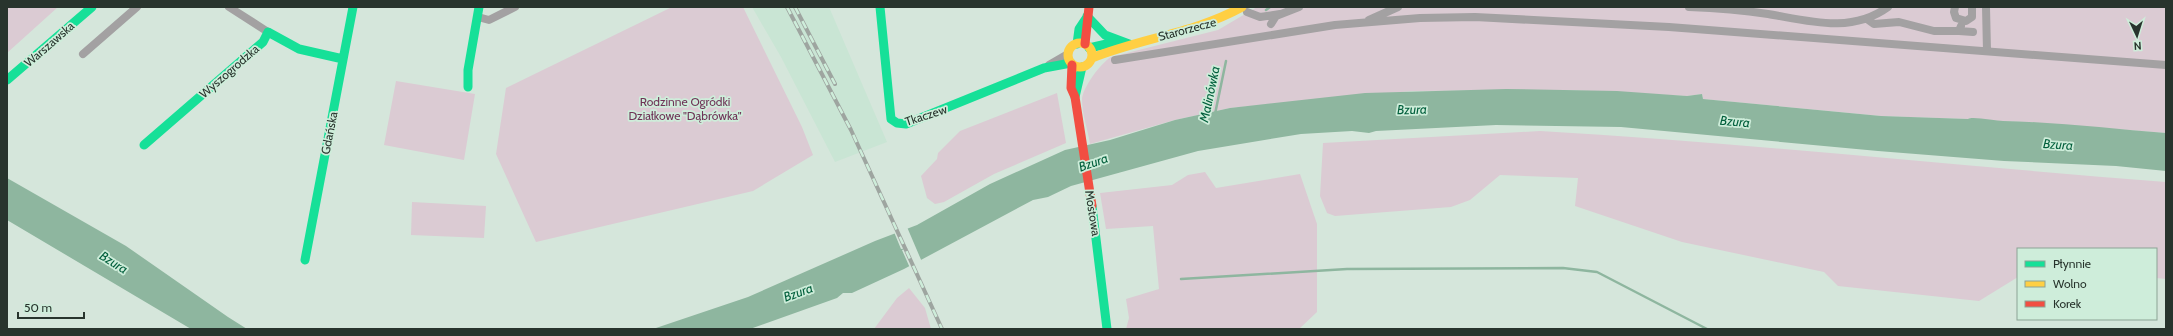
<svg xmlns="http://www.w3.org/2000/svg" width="2173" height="336" viewBox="0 0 2173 336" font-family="Cabin,sans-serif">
	<rect width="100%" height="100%" fill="#d5e6db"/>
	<path fill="#c9e5d4" d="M752,7H829L887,142L835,162L781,57Z"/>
	<path fill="#dbcbd3" d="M7,7H58L7,53Z
		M672,7H743L802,127L813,155L753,191L536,242L496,154L506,88Z
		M1257,7H2166V133L2026,122L1986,121L1970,118L1968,119L1881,116L1703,99L1702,94L1687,96L1568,90L1412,91L1230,108L1175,120L1090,144C1088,130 1082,114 1082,100C1082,88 1101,63 1111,57L1218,30Z
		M396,81L475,94L464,160L384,145Z
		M1057,93L1066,143L994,174L944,202L935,204L927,198L921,176L937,159L938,153L960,131Z
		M1540,131C1749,143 1957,166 2166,182V279L2156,278V249H2018V277L1979,301L1838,286L1824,272L1682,242L1575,206L1578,178L1500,175L1470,200L1451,207L1335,216L1327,213L1320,196L1323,143Z
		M1205,172L1216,188L1300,174L1317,224V312L1299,329H1126L1129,318L1126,299L1159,289L1153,226L1106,229L1100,193L1172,185L1188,175Z
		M412,202L486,206L484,238L411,235Z
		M909,288L925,308L931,329H874L897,298Z"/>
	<path fill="#8eb69f" d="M1506,89L1617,91L1687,96L1702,94L1703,99L1881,116L1968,119C1972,116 1996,121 2003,121C2058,122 2112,129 2166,133V171L2116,166L2004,161L1878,151L1621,127L1496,125L1376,131L1369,133L1352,131L1301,134L1198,151L1071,186L1048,197L1033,200L904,269L852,293H843L837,298L750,329H653L748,297L875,241L917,225L990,184L1065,150L1110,140L1175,120L1230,108L1365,93Z
		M7,178L126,246L228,317L247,329H252H191L7,220Z"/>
	<path fill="#d5e6db" d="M907,227L922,262L910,268L902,250L908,248L901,249L894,232Z"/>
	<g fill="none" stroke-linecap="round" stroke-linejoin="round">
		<path stroke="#8eb69f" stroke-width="2.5" d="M1266,10L1270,7
			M1215,114L1226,61
			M1181,279L1347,269L1563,268L1597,272L1707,329"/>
		<path stroke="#a3a1a2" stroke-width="8" d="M229,7L268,32
			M1689,7C1715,8 1741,10 1768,14C1809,21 1851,34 1888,7
			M1955,7L1954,12L1956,18L1966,21L1972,17V7
			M1986,7L1987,51
			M1247,12L1260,17L1280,14
			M478,17L489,20L515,7
			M1867,19L1874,24L1899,22L1934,31H1959
			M1369,20L1398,7
			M1271,24L1276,16L1299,7
			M1961,26L1959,31L1973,32
			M83,54L137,7
			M1115,60L1335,25L1420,18L1475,17L1669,27L2166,65
			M1049,65L1068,54"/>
		<path stroke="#16e098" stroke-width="9" d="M880,7L891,119L897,123L906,124L1044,68L1071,63
			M1087,16L1105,35L1129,44
			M1077,44L1079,29L1087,17
			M1089,48L1111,43L1121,44
			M7,80L92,7
			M468,87V70L479,7
			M1075,97L1082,67
			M144,145L263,42L268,32L299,49L343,59
			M1092,206L1107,329
			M305,260L353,7"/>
		<path stroke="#ffcf43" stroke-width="9" d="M1068 55a12 12 0 1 1 24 0a12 12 0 1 1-24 0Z
			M1092,58C1142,38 1195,33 1242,7"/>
		<path stroke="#f24e42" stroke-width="9" d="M1085,44L1089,7
			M1072,65L1071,88L1075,97L1092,206"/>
		<g stroke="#9ea5a0" stroke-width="4">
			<path id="rail" d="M787,7L851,130L942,329
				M795,7L835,84"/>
		</g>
		<use href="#rail" stroke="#ceedda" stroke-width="2.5" stroke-dasharray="8" stroke-linecap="butt"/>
	</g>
	<g text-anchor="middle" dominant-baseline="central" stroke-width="3.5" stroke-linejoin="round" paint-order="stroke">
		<g font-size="12" fill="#28342d" stroke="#ceedda">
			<text transform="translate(1187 29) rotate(-15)">Starorzecze</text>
			<text transform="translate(49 44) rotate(-41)">Warszawska</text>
			<text transform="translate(229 71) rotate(-41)">Wyszogrodzka</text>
			<text transform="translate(926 115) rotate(-18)">Tkaczew</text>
			<text transform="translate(329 133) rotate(-79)">Gdańska</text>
			<text transform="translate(1093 213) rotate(81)">Mostowa</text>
		</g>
		<g font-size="12" fill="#6f3357" stroke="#ceedda">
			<text x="685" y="101">Rodzinne Ogródki<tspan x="685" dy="14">Działkowe "Dąbrówka"</tspan></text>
		</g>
		<g font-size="13" font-style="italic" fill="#025f3c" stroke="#ceedda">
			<text transform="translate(1209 94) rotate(-78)">Malinówka</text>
			<text transform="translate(1412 109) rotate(-1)">Bzura</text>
			<text transform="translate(1735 121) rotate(5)">Bzura</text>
			<text transform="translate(2058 144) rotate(4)">Bzura</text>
			<text transform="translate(1093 162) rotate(-19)">Bzura</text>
			<text transform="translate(114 262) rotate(32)">Bzura</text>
			<text transform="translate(798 292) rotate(-20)">Bzura</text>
		</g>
	</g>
	<rect width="2173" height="336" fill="none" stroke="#28342d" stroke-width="16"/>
	<rect x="2017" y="248" width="140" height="72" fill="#ceedda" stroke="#8ca395"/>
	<rect x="2025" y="261" width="20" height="6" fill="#16e098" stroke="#8ca395"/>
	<text x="2053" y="268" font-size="12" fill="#28342d">Płynnie</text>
	<rect x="2025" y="281" width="20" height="6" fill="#ffcf43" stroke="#8ca395"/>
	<text x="2053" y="288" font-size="12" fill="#28342d">Wolno</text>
	<rect x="2025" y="301" width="20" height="6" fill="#f24e42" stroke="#8ca395"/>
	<text x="2053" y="308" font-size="12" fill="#28342d">Korek</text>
	<g transform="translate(2137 36) rotate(176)" stroke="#ceedda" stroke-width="3" paint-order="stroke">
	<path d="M0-3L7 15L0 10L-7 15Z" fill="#28342d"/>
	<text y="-6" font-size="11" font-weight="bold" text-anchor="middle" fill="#28342d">N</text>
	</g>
	<path d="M18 312v6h66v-6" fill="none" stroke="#28342d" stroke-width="2"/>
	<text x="24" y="312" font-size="12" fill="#28342d" stroke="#ceedda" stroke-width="3" paint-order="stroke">50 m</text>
</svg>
